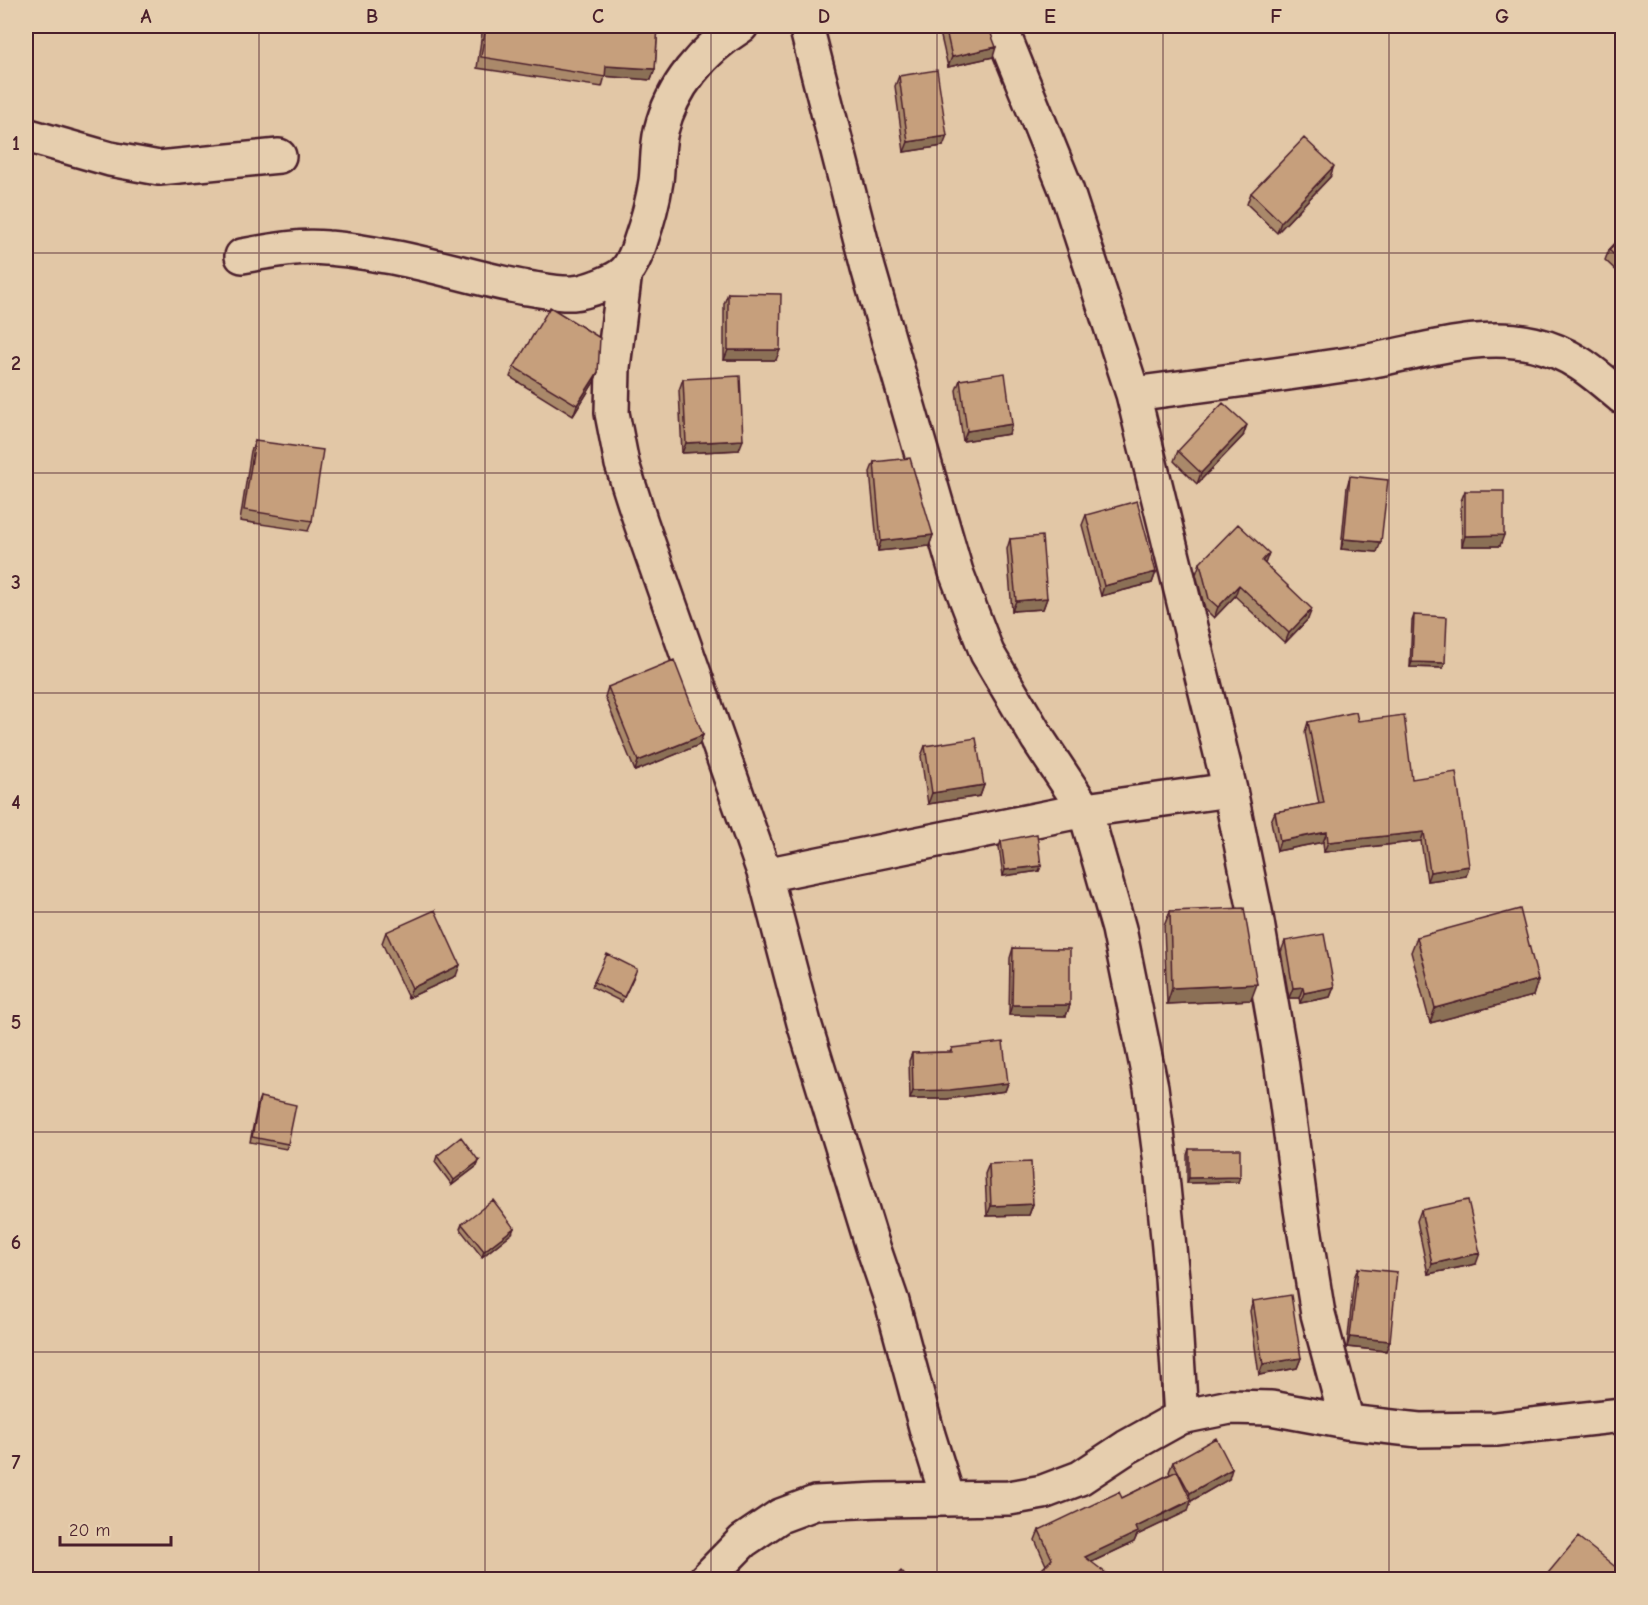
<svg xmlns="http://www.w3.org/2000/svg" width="1648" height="1605" viewBox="0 0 1648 1605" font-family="'Comic Neue',sans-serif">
	<rect width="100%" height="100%" fill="#e2c7a6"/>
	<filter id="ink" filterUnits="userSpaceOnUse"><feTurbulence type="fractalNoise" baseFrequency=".0167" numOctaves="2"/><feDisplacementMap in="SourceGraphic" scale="12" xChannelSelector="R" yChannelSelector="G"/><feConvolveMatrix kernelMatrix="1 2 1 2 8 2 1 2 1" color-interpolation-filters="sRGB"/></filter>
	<g filter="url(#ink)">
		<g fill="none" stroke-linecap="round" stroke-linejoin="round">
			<g stroke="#4a1f2b" stroke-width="38">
				<path id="street" d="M806,26L868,268L956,572L987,653L1038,739L1085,810L1119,929L1151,1087L1160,1156L1172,1278L1181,1417
					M1000,26L1066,189L1133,394L1230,790L1255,911L1281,1060L1301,1209L1318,1314L1347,1422
					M26,135L110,159L159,168L279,156
					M242,256C270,251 299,245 327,248C347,249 367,253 386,256C434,264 480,280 527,288C542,290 558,294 573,293C586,292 617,281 626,271C633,263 637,252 640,243C647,223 653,201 656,181C658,165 657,148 661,131C672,86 703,50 741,26
					M625,272L613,367L612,413L622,464L641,523L765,875L804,1023L872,1244L892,1302L928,1435L948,1499
					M1133,394C1210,384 1287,374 1363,362C1419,353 1477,331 1534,344C1572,353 1594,373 1622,397
					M765,875L1085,810L1230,790
					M705,1580L743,1541L780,1516L815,1503L879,1500L1009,1498L1043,1492L1080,1478L1127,1447L1181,1417L1230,1407L1271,1408L1347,1422L1419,1430L1496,1429L1622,1415"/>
			</g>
			<use href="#street" stroke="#e6ceae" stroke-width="33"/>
		</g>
		<path fill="#aa896b" stroke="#4a1f2b" stroke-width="1.5" d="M483,26H658L655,69L651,80L605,76L602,87L477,68Z
			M940,26H988L993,57L948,67L939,28Z
			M899,76L943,146L904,152L895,86Z
			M1330,177L1277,233L1247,204L1251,193Z
			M1623,235V277L1605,260L1609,250Z
			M728,293L776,360H724V304Z
			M514,367L598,372L594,382L573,416L510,377Z
			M683,379L739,450L682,453L679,390Z
			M960,380L1009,434L963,441L956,390Z
			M1243,436L1197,484L1174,461L1178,451Z
			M255,441L312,521L308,531L240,521L251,451Z
			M874,462L933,535L929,546L878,551L870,472Z
			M1350,476L1377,552L1341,549L1347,487Z
			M1465,491L1500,546H1462L1461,501Z
			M1086,515L1156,572L1152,583L1101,596L1082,525Z
			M1010,539L1047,598L1043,609L1012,611L1007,549Z
			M1200,563L1265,564L1308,619L1285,643L1235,596L1214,618L1205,609L1196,574Z
			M1414,615L1443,668L1410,667L1412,621Z
			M608,687L703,735L699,745L635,771L605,697Z
			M1308,722L1412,779L1469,866L1466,876L1427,881L1421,841L1324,852L1323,842L1277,851L1271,821L1275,812L1319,804L1305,732Z
			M925,746L984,785L980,796L928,804L921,756Z
			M1001,841L1041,866L1039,871L1003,876L999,847Z
			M1170,911L1251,1000L1167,1004L1164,926Z
			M386,932L456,976L408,998L382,943Z
			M1417,937L1538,980L1533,996L1430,1023L1411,952Z
			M1285,941L1334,987L1330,997L1300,1003L1299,998H1289L1281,952Z
			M1013,948L1070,1005L1066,1016L1009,1015L1010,958Z
			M635,974L622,1002L592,987L594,982Z
			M952,1048L1008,1083L1005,1091L947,1099H910L909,1061L912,1053L950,1052Z
			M260,1097L288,1144L286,1149L250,1142L258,1102Z
			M1189,1149L1238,1182L1187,1183V1155Z
			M437,1156L479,1161L477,1166L452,1185L435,1162Z
			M989,1164L1033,1204L1029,1215L987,1216L985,1174Z
			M1421,1210L1476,1264L1428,1274L1417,1221Z
			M462,1224L512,1233L482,1257L460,1229Z
			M1358,1268L1386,1351L1347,1347L1354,1278Z
			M1253,1301L1301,1358L1297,1368L1259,1375L1250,1311Z
			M1173,1462L1229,1479L1191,1501L1188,1511L1137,1535L1134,1542L1092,1562L1046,1565L1035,1540L1039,1530L1122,1498L1170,1474L1169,1472Z"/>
		<path fill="#8b6f57" stroke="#4a1f2b" stroke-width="1.5" d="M996,47L993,57L948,67L952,57Z
			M606,66L655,69L651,80L602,76Z
			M947,136L943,146L904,152L908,142Z
			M1334,166L1330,177L1277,233L1281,222Z
			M728,350H780L776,360H724Z
			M598,372L594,382L573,416L577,405Z
			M1012,424L1009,434L963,441L967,431Z
			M1247,425L1243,436L1197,484L1201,473Z
			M743,440L739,450L682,453L686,443Z
			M933,535L929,546L878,551L881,541Z
			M1504,535L1500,546H1462L1465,536Z
			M1344,539L1381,542L1377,552L1341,549Z
			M1269,553L1265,564L1262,561Z
			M1156,572L1152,583L1101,596L1104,586Z
			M1239,585L1235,596L1214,618L1218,607Z
			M1047,598L1043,609L1012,611L1016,601Z
			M1312,609L1308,619L1285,643L1289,633Z
			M1412,662L1445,663L1443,668L1410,667Z
			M703,735L699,745L635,771L638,761Z
			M984,785L980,796L928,804L932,793Z
			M1327,832L1323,842L1277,851L1280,841Z
			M1424,832L1421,841L1324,852L1328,842Z
			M1041,866L1039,871L1003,876L1005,870Z
			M1469,866L1466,876L1427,881L1430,872Z
			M460,965L456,976L408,998L412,988Z
			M1538,980L1533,996L1430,1023L1435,1008Z
			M1257,984L1251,1000L1167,1004L1172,988Z
			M1303,987L1299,998H1289L1293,988Z
			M1334,987L1330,997L1300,1003L1304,993Z
			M1012,1005H1070L1066,1016L1009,1015Z
			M1008,1083L1005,1091L947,1099H910L913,1091Z
			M479,1161L477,1166L452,1185L454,1180Z
			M1240,1177L1238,1182L1187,1183L1189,1178Z
			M1033,1204L1029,1215L987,1216L991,1206Z
			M514,1228L512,1233L482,1257L484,1251Z
			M1480,1253L1476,1264L1428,1274L1432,1264Z
			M1350,1337L1390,1341L1386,1351L1347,1347Z
			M1301,1358L1297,1368L1259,1375L1263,1364Z
			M1232,1469L1229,1479L1191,1501L1188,1511L1137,1535L1134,1542L1081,1567L1085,1557L1136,1527L1187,1503L1190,1493Z"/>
		<path fill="#c69f7c" stroke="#4a1f2b" stroke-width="1.5" d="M486,26H658L655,69L606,66L605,77L481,57Z
			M945,26H988L996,47L952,57Z
			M937,70L947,136L908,142L899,76Z
			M1304,138L1334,166L1281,222L1251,193Z
			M1623,235V263L1609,250Z
			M26,240L32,242L26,263Z
			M728,293L781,294L780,350H728Z
			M550,307L600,338L598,372L577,405L514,367Z
			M1005,373L1012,424L967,431L960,380Z
			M740,376L743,440L686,443L683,379Z
			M1223,403L1247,425L1201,473L1178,451Z
			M255,441L323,450L312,521L244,510Z
			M910,458L933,535L881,541L874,462Z
			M1350,476L1388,480L1381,542L1344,539Z
			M1465,491H1504V535L1465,536Z
			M1137,501L1156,572L1104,586L1086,515Z
			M1238,524L1269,553L1262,561L1312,609L1289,633L1239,585L1218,607L1209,599L1200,563Z
			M1042,536L1047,598L1016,601L1010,539Z
			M1414,615L1447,617L1445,663L1412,662Z
			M674,660L703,735L638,761L608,687Z
			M1356,712L1358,721L1404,715L1412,779L1456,772L1469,866L1430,872L1424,832L1328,842L1327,832L1280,841L1275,812L1324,803L1308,722Z
			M976,738L984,785L932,793L925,746Z
			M1037,834L1041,866L1005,870L1001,841Z
			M1244,908L1257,984L1172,988L1170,911Z
			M1520,909L1538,980L1435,1008L1417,937Z
			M435,910L460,965L412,988L386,932Z
			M1324,934L1334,987L1304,993L1303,987L1293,988L1285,941Z
			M1013,948L1070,949V1005H1012Z
			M607,954L637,969L624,997L594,982Z
			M1003,1042L1008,1083L950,1090L913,1091L912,1053L952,1052V1048Z
			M260,1097L296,1105L288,1144L252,1137Z
			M461,1137L479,1161L454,1180L437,1156Z
			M1189,1149H1240V1177L1189,1178Z
			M1031,1162L1033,1204L991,1206L989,1164Z
			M493,1200L514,1228L484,1251L462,1224Z
			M1468,1200L1480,1253L1432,1264L1421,1210Z
			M1358,1268L1397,1272L1390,1341L1350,1337Z
			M1291,1295L1301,1358L1263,1364L1253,1301Z
			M1216,1438L1232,1469L1190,1493L1173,1462Z
			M1177,1471L1191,1500L1136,1527L1138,1532L1085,1557L1115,1580H1031L1052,1559L1039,1530L1119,1492L1122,1498Z
			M1578,1537L1623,1573V1580H1546L1544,1578Z
			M901,1571L909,1580H892Z"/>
	</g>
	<path fill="none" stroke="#4a1f2b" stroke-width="1.5" stroke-opacity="0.55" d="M259,26V1580M485,26V1580M711,26V1580M937,26V1580M1163,26V1580M1389,26V1580M26,253H1622M26,473H1622M26,693H1622M26,912H1622M26,1132H1622M26,1352H1622"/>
	<rect width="1648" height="1605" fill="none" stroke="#e6ceae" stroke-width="66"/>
	<path d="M60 1536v9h111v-9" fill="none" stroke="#4a1f2b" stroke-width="3"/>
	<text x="69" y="1536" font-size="18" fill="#4a1f2b" stroke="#e6ceae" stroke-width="4.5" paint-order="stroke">20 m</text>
	<rect x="33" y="33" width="1582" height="1539" fill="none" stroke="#4a1f2b" stroke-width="2"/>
	<g font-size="20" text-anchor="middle" font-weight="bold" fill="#4a1f2b">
		<text x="146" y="23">A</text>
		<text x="372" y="23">B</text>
		<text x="598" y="23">C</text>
		<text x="824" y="23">D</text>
		<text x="1050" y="23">E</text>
		<text x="1276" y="23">F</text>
		<text x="1502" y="23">G</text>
		<text x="16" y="150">1</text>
		<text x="16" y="370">2</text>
		<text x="16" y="589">3</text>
		<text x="16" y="809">4</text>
		<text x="16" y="1029">5</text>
		<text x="16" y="1249">6</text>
		<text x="16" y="1469">7</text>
	</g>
</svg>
